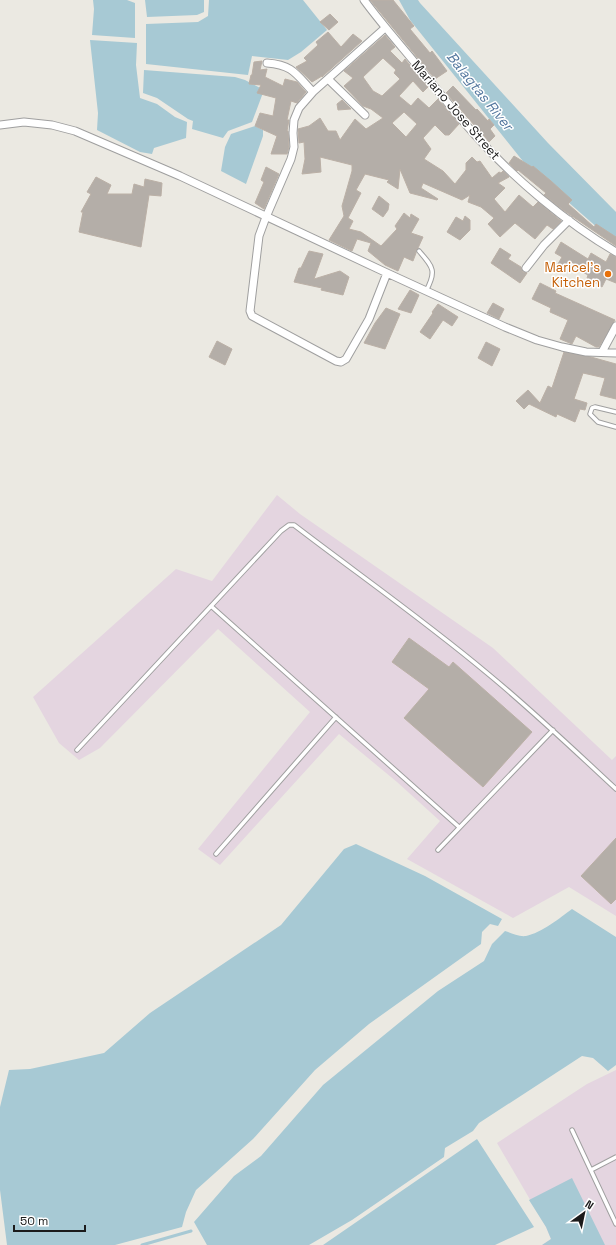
<svg xmlns="http://www.w3.org/2000/svg" width="616" height="1245" viewBox="0 0 616 1245" font-family="'Space Grotesk',sans-serif">
	<rect width="100%" height="100%" fill="#ebe9e2"/>
	<path fill="#e4d5e0" d="M277,495L300,514L493,648L612,760L616,756V916L569,887L513,918L407,859L440,821L397,782L339,734L220,865L198,849L310,712L218,629L100,748L79,760L59,743L33,697L176,569L212,581Z
		M616,1070V1245H542L551,1239L546,1227L497,1143L587,1084Z"/>
	<path fill="#a7c9d4" d="M93,0H127L135,3V38L92,35L94,9Z
		M145,0H204V12L197,15L147,17Z
		M209,0H303L327,30L301,52L288,60L252,56L248,75L146,64V24L198,22L208,16Z
		M399,0H418L420,3L548,143L616,212V244L526,165L410,20Z
		M90,40L137,43L136,65L140,98L157,104L175,117L187,122L186,138L154,148L152,154L140,152L97,130L98,113Z
		M144,70L235,77L245,80L264,90L252,122L228,131L223,138L192,129L193,121L188,119L157,98L143,93Z
		M255,126L263,130V136L246,184L221,171L225,147L231,134Z
		M356,844L425,876L502,919L498,926L490,924L482,932L481,944L369,1024L315,1070L253,1139L196,1190L186,1212L182,1227L115,1245H7L0,1190V1107L9,1070L30,1069L104,1053L150,1013L281,925L344,849Z
		M572,909L616,937V1065L608,1071L593,1058L582,1056L479,1123L473,1131L445,1148L444,1157L352,1220L309,1245H207L194,1222L234,1176L261,1156L323,1085L438,991L484,961L492,944L505,931C511,933 519,937 526,936C541,933 560,918 572,909Z
		M477,1139L534,1227L495,1245H323Z
		M572,1178L605,1245H542L551,1239L546,1227L529,1200Z"/>
	<g fill="none" stroke-linecap="round" stroke-linejoin="round">
		<path stroke="#a7c9d4" stroke-width="3" d="M142,1245L191,1231"/>
	</g>
	<path fill="#b4aea8" stroke="#bbb0a6" fill-rule="evenodd" d="M370,0H393L414,26L410,29L430,53L432,51L447,71L435,79Z
		M330,14L338,22L329,30L320,22Z
		M328,32L341,47L353,34L362,41L322,77V76L312,82L296,67L307,61L304,58L318,45L316,42Z
		M385,35L395,47L390,51L402,63L405,59L428,87L423,92L413,81L399,96L411,106L418,98L429,108L438,99L459,124L449,135H445L435,125L423,138L431,149L424,159L443,171L455,184L466,170V163L472,157L477,162L480,161L492,178L499,172L501,173L503,171L509,177L498,183L505,188L494,199L505,212L519,195L533,207L538,202L561,221L553,229L547,225L535,239L515,223L500,237L488,224L494,218L481,207L468,202L470,195L462,200L423,183L421,188L438,199L437,200L410,193L400,169L398,189L387,182L389,180L365,174L356,190L361,193L348,218L353,221L349,229L361,232L381,246L397,229L395,226L404,213L410,218L411,214L419,219L411,233L423,237L418,248L416,250V253L413,261L404,257L398,271L385,265L368,251L371,243L357,239L352,251L329,240L344,216L342,206L352,171V165L320,157L321,172L302,174L305,159L304,142L299,143L298,129L309,126L320,118L328,131H336L340,140L355,119L366,129L383,118L371,109L363,106L344,86L353,78L344,71ZM383,58L396,70L394,73L400,79L382,96L373,91L363,77ZM404,112L417,124L406,137L392,123Z
		M262,61L260,70L267,69L265,77L283,86L285,79L297,82L306,92L297,103L291,101L287,120H289L287,131H288L289,147L287,154H271L277,136L255,126L260,113L273,116L276,98L257,93L261,85L249,84L251,75H252L254,62Z
		M453,86L476,110L477,109L488,121L489,119L494,125L490,129L495,136L489,142L446,93Z
		M342,100L351,109L338,110L337,104Z
		M514,156L532,167L533,166L551,181L572,200L568,204L594,227L596,224L616,237V246L563,210L544,195L546,193L518,170L517,171L509,163Z
		M266,167L279,174L264,209L255,203L264,182L261,180Z
		M96,177L111,185L107,194H132L134,184L144,187L145,179L162,183L161,196L149,195L141,247L79,232L83,212H81L91,194L87,192Z
		M379,196L389,204L388,210L383,217L372,209Z
		M465,216L470,220V230L460,240L447,232L456,217L463,221Z
		M561,242L588,259L591,253L606,262L610,254L616,257V283L606,279L602,287L587,278L588,275L581,271L583,269L570,261L565,269L558,264L562,257L555,253Z
		M500,248L511,255L508,259L521,267L523,272L527,273L520,283L491,263Z
		M309,251L323,254L314,279L340,271L349,277L343,295L321,290L322,288L294,282L299,268H301Z
		M540,283L556,291L555,293L615,320L599,347H596L576,336L572,344L560,339L568,320L550,312L551,308L532,299Z
		M410,290L419,295L411,313L398,309Z
		M493,303L504,309L499,319L487,313Z
		M438,304L458,317L452,326L443,320L430,339L420,332L433,313L432,312Z
		M386,308L400,314L385,349L364,343L375,323Z
		M217,341L232,349L225,365L209,357Z
		M486,342L500,349L492,366L478,358Z
		M564,352L591,357L616,364V399L600,395L605,378L583,373L574,399L587,403L585,410L580,409L575,422L557,414L556,417L529,404L524,409L516,401L528,390L540,403L548,386L552,388Z
		M409,638L449,667L453,662L532,732L483,787L404,718L429,689L392,662Z
		M616,838V899L611,904L581,876Z"/>
	<g fill="none" stroke-linecap="round" stroke-linejoin="round">
		<g stroke="#9f9f9f" stroke-width="5.5">
			<path id="lane" d="M419,251C433,267 437,271 426,291
				M616,412L595,407L592,408L590,414L598,422L616,427
				M211,606L459,827
				M77,750L281,531L289,525H294C358,574 425,621 487,673C532,710 574,750 616,789
				M438,850L553,730
				M216,854L336,717
				M572,1130L616,1224
				M591,1170L616,1157"/>
		</g>
		<g stroke="#9f9f9f" stroke-width="9">
			<path id="street" d="M364,0C383,26 405,50 425,75C442,96 458,116 476,136C514,179 567,223 616,252
				M385,28L313,92L299,108L294,120L293,133L294,147L291,159L266,217L259,236L250,311L252,316L336,361L341,362L346,359L369,319L387,273
				M267,63C293,65 296,74 313,92
				M328,79L365,115
				M0,125L24,122L52,125L75,131L180,176L387,273L505,327L537,340L562,347L586,352L616,353
				M526,268L544,245L569,220
				M602,352L616,326"/>
		</g>
		<use href="#lane" stroke="#fff" stroke-width="3.5"/>
		<use href="#street" stroke="#fff" stroke-width="7"/>
	</g>
	<circle fill="#e8710a" stroke="#fff" stroke-width="1.5" cx="608" cy="274" r="4"/>
	<g text-anchor="middle" dominant-baseline="central" stroke-width="3" stroke-linejoin="round" paint-order="stroke">
		<g font-size="13" fill="#1b1b1b" stroke="#fff">
			<text transform="translate(456 110) rotate(49)">Mariano Jose Street</text>
		</g>
		<g font-size="13" fill="#c56008" stroke="#fff" text-anchor="end">
			<text x="600" y="267">Maricel's<tspan x="600" dy="15">Kitchen</tspan></text>
		</g>
		<g font-size="14" font-style="italic" fill="#54779e" stroke="#fff">
			<text transform="translate(480 91) rotate(51)">Balagtas River</text>
		</g>
	</g>
	<g transform="translate(584 1213) rotate(33)" stroke="#ffffff" stroke-width="3" paint-order="stroke">
	<path d="M0-3L7 15L0 10L-7 15Z" fill="#1b1b1b"/>
	<text y="-6" font-size="11" font-weight="bold" text-anchor="middle" fill="#1b1b1b">N</text>
	</g>
	<path d="M14 1225v6h71v-6" fill="none" stroke="#1b1b1b" stroke-width="2"/>
	<text x="20" y="1225" font-size="12" fill="#1b1b1b" stroke="#ffffff" stroke-width="3" paint-order="stroke">50 m</text>
</svg>
